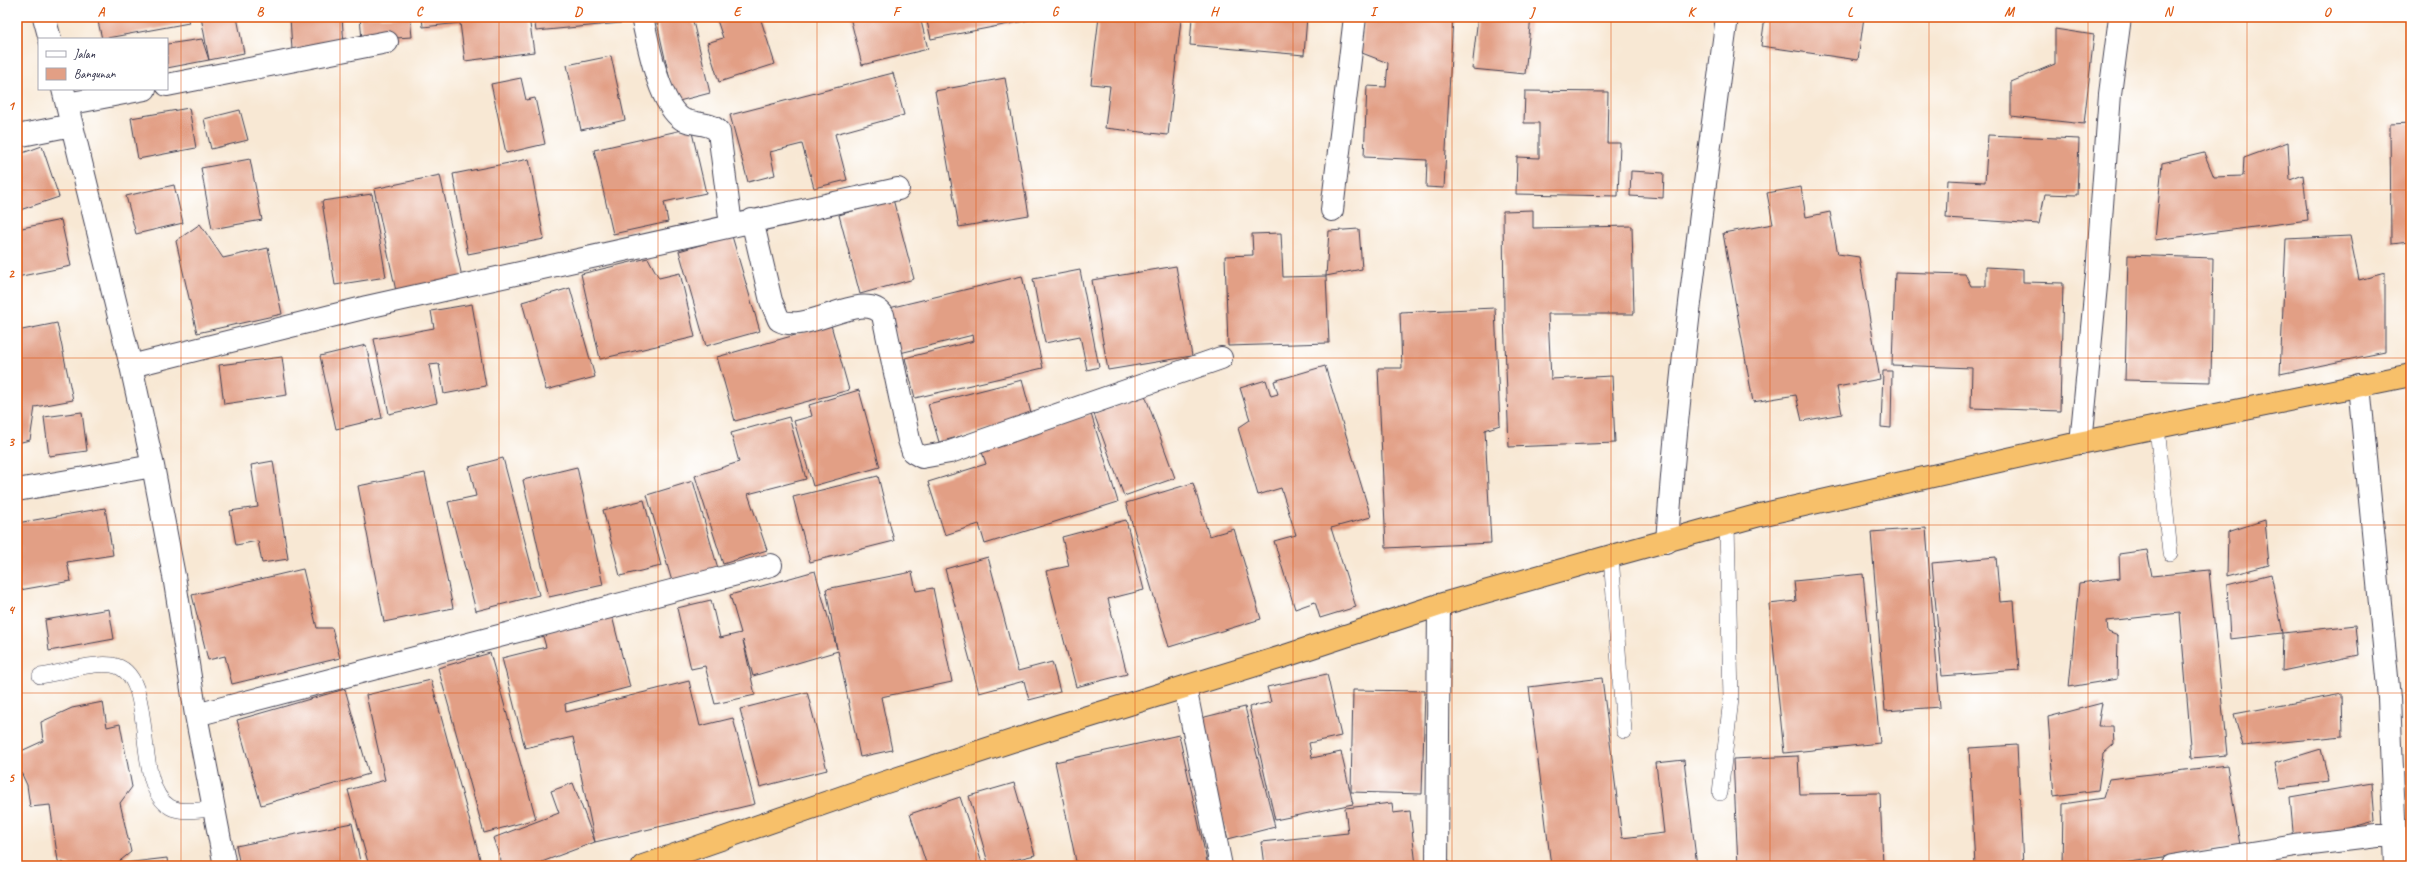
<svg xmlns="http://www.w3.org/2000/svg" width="2428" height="883" viewBox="0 0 2428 883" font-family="Caveat,sans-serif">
	<rect width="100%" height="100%" fill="#fff"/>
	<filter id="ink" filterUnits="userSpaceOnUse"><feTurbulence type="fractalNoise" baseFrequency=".025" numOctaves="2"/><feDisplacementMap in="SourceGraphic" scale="8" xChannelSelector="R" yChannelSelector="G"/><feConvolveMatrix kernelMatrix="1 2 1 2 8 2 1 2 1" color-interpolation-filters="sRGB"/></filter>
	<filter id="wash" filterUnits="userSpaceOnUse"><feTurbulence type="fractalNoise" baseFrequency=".012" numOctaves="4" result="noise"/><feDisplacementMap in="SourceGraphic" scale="16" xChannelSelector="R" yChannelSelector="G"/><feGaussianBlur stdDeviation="0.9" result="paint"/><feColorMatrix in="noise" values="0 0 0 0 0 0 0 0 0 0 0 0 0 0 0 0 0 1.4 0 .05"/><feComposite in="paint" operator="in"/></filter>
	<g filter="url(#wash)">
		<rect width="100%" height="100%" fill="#f8e8d4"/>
		<g id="blocks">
			<path fill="#e29f85" d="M97,17H187L189,23L102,39Z
				M201,17H237L244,53L209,60Z
				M290,17H342L344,46L292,50Z
				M360,17H410L412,37L362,40Z
				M422,17H529L534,52L465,61L460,23L423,27Z
				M534,17H621V23L536,31Z
				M685,17H692L710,93L675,102L657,23Z
				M716,17H760L775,64L719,82L707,43L723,38Z
				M850,17H920L928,49L862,65Z
				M926,17H1039L1040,18L931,39Z
				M1099,17H1150L1181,20L1168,135L1105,128L1110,86L1091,84Z
				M1192,17H1307L1304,55L1190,45Z
				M1364,17H1453L1444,188L1426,187L1427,160L1364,157L1367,86L1386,87L1388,63L1362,53Z
				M1478,17H1531L1525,74L1472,69Z
				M1765,17H1864L1858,60L1761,46Z
				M2055,29L2094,35L2084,124L2011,116V82L2055,64Z
				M202,39L209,60L167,68V44Z
				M611,56L625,120L581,130L567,65Z
				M2410,64L2411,78H2408Z
				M893,73L904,115L835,134L847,180L814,188L802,144L770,152L775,175L748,182L730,115Z
				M521,78L526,100L535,98L545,144L506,153L491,84Z
				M1005,78L1029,215L959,227L935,91Z
				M1525,91L1608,92L1607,143H1620L1618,196L1516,194L1517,157L1539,158V123H1524Z
				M189,108L196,148L138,159L131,118Z
				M240,110L248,140L211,149L204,119Z
				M2411,123V242L2391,244L2390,124Z
				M691,128L706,193L664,202L668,222L613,234L594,150Z
				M1988,135L2079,139L2077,195L2045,194L2039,224L1946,218L1948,180L1985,182Z
				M2288,142L2290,180L2303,175L2308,220L2155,240L2162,163L2204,153L2214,177L2243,176L2244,158Z
				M42,146L59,197L17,211V155Z
				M250,159L262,220L212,229L201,168Z
				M529,159L544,239L468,254L453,174Z
				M1631,171L1664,173L1663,198L1630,196Z
				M440,175L462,277L396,291L374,189Z
				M174,185L183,223L136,234L126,196Z
				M1801,187L1806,217L1830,212L1838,254L1859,257L1880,379L1837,387L1842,414L1802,421L1796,395L1753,402L1723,233L1773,224L1767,193Z
				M372,194L386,277L335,285L322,201Z
				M893,199L914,279L860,294L839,215Z
				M1533,210V228L1632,226L1634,314H1548L1551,379L1612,376L1615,443L1509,447L1504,316L1503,211Z
				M61,220L71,266L17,277V229Z
				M200,224L223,258L268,248L282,314L197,333L176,241Z
				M1359,229L1362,269L1326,276L1329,231Z
				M1281,233L1283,277L1326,276L1329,343L1228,346L1225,256L1253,255L1252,234Z
				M732,236L760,331L706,346L679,251Z
				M2350,236L2359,280L2385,273V352L2280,374L2286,239Z
				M2128,255L2213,258L2211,382L2125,380Z
				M648,258L659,278L680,273L695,337L600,359L581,274Z
				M1176,266L1192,356L1108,370L1092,280Z
				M1986,267L2023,269V282L2063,283L2060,411L1971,408L1972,368L1892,365L1895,272L1965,274L1971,286H1986Z
				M1080,270L1099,367L1087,370L1080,336L1045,343L1033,279Z
				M1022,276L1043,368L915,398L905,358L974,341L973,335L900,353L889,308Z
				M570,288L595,377L546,390L522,302Z
				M472,304L486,386L444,394L439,364L429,365L437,403L389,414L374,339L434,328L431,311Z
				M1495,308L1500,425L1485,430L1491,543L1386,548L1378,368H1402L1400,312Z
				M57,323L73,400L35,407L30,440L17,443V331Z
				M831,325L849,390L735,421L717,357Z
				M366,345L382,418L336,429L320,356Z
				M282,357L287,395L224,404L219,365Z
				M1325,366L1371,517L1331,528L1356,607L1320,618L1315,602L1295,609L1274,541L1296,535L1281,488L1258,495L1238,428L1250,420L1240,388L1266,380L1271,396L1278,394L1274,381Z
				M1883,371H1892L1891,428L1881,427Z
				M1022,380L1032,417L939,442L928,404Z
				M859,390L880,467L813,486L794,421L812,416L809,405Z
				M1145,395L1175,478L1124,496L1094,414Z
				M82,412L87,451L49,456L44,417Z
				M1091,414L1118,502L985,544L979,524L945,535L928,482L986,464L981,449Z
				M789,417L806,479L748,494L767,550L723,564L695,476L739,462L731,433Z
				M503,458L539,595L476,611L448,502L476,496L469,467Z
				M273,461L288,559L262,563L258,541L236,545L230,511L258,507L251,465Z
				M577,467L603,585L549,597L523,480Z
				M425,473L453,608L384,622L358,486Z
				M878,476L894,541L810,562L793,497Z
				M693,481L719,572L673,585L647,495Z
				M1193,483L1209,536L1234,529L1261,619L1169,647L1126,503Z
				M644,500L661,566L620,576L603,510Z
				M105,508L113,555L67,562L71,581L20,590L17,572V523Z
				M1126,520L1144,590L1108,599L1127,674L1076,687L1046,571L1069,566L1062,537Z
				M2265,520L2269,565L2227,576L2228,532Z
				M1926,528L1940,707L1885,711L1871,532Z
				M2147,550L2152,576L2209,570L2227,755L2192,758L2180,613L2107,621L2108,632L2118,636L2117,679L2069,687L2079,583L2120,578L2119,554Z
				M988,557L1018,671L1052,662L1060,692L1029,700L1024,681L979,693L945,569Z
				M1996,557L2000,602L2014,601L2019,670L1942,676L1932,563Z
				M303,569L317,628H332L340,658L232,684L225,656L208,660L192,595Z
				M815,571L837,649L826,589L912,572L916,591L933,588L952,682L881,697L892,750L860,757L838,651L753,676L743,640L755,695L715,704L705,666L691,669L677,608L711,600L720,638L741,633L730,595Z
				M1863,574L1880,743L1784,753L1769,604L1796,601L1794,581Z
				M2271,574L2283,633L2230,639L2227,585Z
				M109,609L114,639L49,651L45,620Z
				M612,616L630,687L565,704L566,712L689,681L700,726L733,718L755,804L595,842L573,737L525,748L502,658L546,647L542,633Z
				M2356,625L2359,655L2282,671L2283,633Z
				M490,653L536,819L484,833L438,668Z
				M1327,674L1341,736L1309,743L1312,758L1341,752L1353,804L1275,820L1249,707L1271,702L1267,687Z
				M1602,678L1622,838L1664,833L1656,763L1684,760L1697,866H1551L1529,687Z
				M431,680L482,866H369L348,790L385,780L366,695Z
				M345,689L369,774L261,805L237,720Z
				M1353,690L1425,691L1422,794L1351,792Z
				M807,692L827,770L760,787L740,709Z
				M2342,694L2343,736L2243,746L2234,714Z
				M103,702L107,727L120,724L132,787L120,803L131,852L116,864L167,858L168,866H71L58,861L50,805L30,807L27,785L17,764V753L43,741L41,722L72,708Z
				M2102,703L2098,726H2113L2114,744L2103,754L2098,790L2054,796L2048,717Z
				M1245,707L1275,827L1228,839L1197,719Z
				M1179,735L1208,866H1142L1141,864L1077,866L1055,762Z
				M2017,745L2023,866H1975L1969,748Z
				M2321,749L2329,782L2280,788L2275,763Z
				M1798,756L1800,794L1880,793L1883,866H1738L1733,759Z
				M2227,765L2240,845L2105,866H2062L2063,804L2103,798L2109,779Z
				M573,783L595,842L531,866H503L493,838L559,813L551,791Z
				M1014,783L1035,855L989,866L969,796Z
				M2372,783L2375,821L2294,843L2290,797Z
				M960,797L983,866H927L910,814Z
				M1392,803L1393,813L1410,811L1416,866H1264L1261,842L1348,833L1345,808Z
				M352,823L361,866H240L236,846Z"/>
		</g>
	</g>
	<g filter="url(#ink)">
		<use href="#blocks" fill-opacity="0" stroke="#424052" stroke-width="1"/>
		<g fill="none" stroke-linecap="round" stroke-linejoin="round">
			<g stroke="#424052" stroke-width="16">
				<path id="lane" d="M2157,427L2170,553
					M1611,556L1624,731
					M40,676C60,673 92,662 112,665C160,672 130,784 170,807C182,814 202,809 215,809
					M1720,793L1731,699L1727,525"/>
			</g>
			<g stroke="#424052" stroke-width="24">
				<path id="street" d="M44,17L50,39
					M642,17C648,43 659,104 682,119C693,125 711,122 719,132L731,225
					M167,85L387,42
					M63,89L131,366L153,466L174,576L196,715L225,866
					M67,104L145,89
					M17,136L72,125
					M1332,210L1355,17
					M752,220L771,301L779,320C806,336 863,288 883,315L909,440L913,452L922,457L950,452L1221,358
					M131,366L367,307L898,189
					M2359,385L2389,698L2396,866
					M2081,443L2097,275L2110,94L2120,17
					M17,490L153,466
					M1667,542C1679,366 1704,192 1727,17
					M1185,687L1221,866
					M196,715L771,565
					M1437,866L1439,605
					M2172,866L2295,846L2394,834"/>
			</g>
			<g stroke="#424052" stroke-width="24">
				<path id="highway" d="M643,866L883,783L1058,726L1285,656L1439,605L1611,556L1760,515L2079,443L2411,375"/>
			</g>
			<use href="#lane" stroke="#fff" stroke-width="15"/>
			<use href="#street" stroke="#fff" stroke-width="22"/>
			<use href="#highway" stroke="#f7c06b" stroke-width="22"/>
		</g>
	</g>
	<path fill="none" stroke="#de560e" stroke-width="1" stroke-opacity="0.55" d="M181,17V866M340,17V866M499,17V866M658,17V866M817,17V866M976,17V866M1135,17V866M1293,17V866M1452,17V866M1611,17V866M1770,17V866M1929,17V866M2088,17V866M2247,17V866M17,190H2411M17,358H2411M17,525H2411M17,693H2411"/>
	<rect width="2428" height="883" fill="none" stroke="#fff" stroke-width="44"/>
	<rect x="38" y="38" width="130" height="52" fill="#ffffff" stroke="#a7a7b1"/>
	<rect x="46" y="51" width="20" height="6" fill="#ffffff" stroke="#a7a7b1"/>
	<text x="74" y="58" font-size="12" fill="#22223b">Jalan</text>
	<rect x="46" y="68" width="20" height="12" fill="#e29f85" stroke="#a7a7b1"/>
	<text x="74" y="78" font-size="12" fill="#22223b">Bangunan</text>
	<rect x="22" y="22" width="2384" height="839" fill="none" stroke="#de560e" stroke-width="1.5"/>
	<g font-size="13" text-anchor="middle" font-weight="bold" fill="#de560e">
		<text x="101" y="16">A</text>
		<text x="260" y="16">B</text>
		<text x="419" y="16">C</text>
		<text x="578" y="16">D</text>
		<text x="737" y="16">E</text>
		<text x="896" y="16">F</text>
		<text x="1055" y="16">G</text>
		<text x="1214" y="16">H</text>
		<text x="1373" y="16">I</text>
		<text x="1532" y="16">J</text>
		<text x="1691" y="16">K</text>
		<text x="1850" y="16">L</text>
		<text x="2009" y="16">M</text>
		<text x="2168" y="16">N</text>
		<text x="2327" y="16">O</text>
		<text x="11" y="110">1</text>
		<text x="11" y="278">2</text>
		<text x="11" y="446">3</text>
		<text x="11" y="614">4</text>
		<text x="11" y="782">5</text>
	</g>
</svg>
